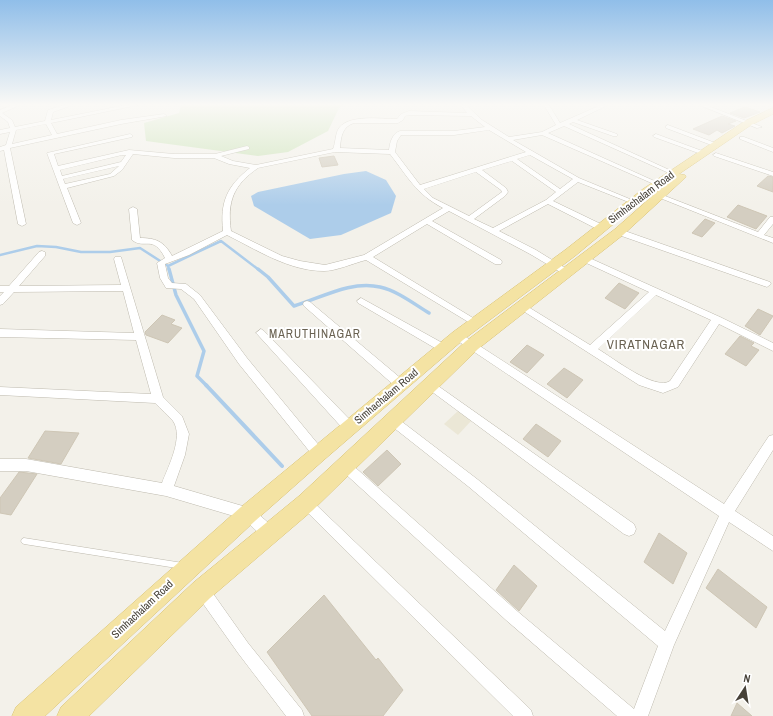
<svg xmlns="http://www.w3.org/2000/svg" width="773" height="716" viewBox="0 0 773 716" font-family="'Archivo Narrow',sans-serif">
	<rect width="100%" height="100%" fill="#f3f1ea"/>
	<path fill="#ebe7d6" d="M459,410L472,420L458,435L444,424Z"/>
	<path fill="#cce3b8" d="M181,105H344L339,108L328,131L288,152L258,156L146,141L144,123L179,113Z"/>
	<path fill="#adcdea" d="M366,171L386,180L396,196L391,213L341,235L310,239L254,206L251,196L258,192L344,174Z"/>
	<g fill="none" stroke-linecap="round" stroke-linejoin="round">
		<path stroke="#adcdea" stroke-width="2.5" d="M0,255L37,246L56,247L81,252H110L140,248L168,266L221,241L259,270
			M168,266L169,270"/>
		<path stroke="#adcdea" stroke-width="3.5" d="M169,269L176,295L204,351L197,376L207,386
			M258,269L268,277L294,306C321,298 351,280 380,287C398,291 414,304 429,313"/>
		<path stroke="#adcdea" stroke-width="4" d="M206,385L282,466"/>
	</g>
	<path fill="#d4cec1" stroke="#cec6b5" d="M745,107L760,112L744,118L730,113Z
		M722,116L736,121L728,124L735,126L722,133L717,130L709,135L693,129Z
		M334,156L338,165L322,167L319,158Z
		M768,176L773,177V192L757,186Z
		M738,205L767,216L756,229L727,217Z
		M705,219L715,223L702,237L692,233Z
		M619,283L639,293L625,309L605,298Z
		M758,309L773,316L760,335L745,326Z
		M162,315L175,320L171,324L182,328L168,343L146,335L145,332Z
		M740,336L754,343L751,346L759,350L746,366L725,354Z
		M527,345L544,355L527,373L510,362Z
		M564,368L583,380L567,398L547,384Z
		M536,424L561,441L548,457L523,439Z
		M45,431L79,433L61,464L28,458Z
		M387,450L401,464L378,486L363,472Z
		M19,472L37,474L11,515L0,513V498Z
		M659,533L687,553L673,584L644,562Z
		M514,565L537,586L519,611L496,590Z
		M718,569L767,607L756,628L706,588Z
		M324,595L376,660L378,658L403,690L383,716H312L267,652Z
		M737,703L752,716H731Z"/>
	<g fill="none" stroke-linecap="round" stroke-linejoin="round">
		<g stroke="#bebaae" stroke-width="1">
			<path id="service" d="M24,538L183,563L185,564L186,566L185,568L183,569L24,544L22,543L21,541L22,539Z"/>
		</g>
		<g stroke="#bebaae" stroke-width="1">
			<path id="minor" d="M13,105H20L2,113L12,120L15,127L45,121L48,110L64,105H73L53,112L51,120L126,105H138L51,123L57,134L121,120L164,114L167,116L121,124L10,148L26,224L22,226L18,224L4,150L0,151V147L6,145L10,132L0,134V130L10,128L8,122L0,116V110ZM46,124L52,135L12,144L16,130Z
				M461,105H466L482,120L509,137L542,132L556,125L544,105H549L560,123L601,105H608L577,120L617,134V136H613L573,122L569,124L676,173L671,174L564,126L548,133L661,184L656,185L542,135L513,140L579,178L637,202L635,203H631L578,182L553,201L605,226V230H599L548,204L499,231L536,250L570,271L571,273L567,276L530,254L449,211L432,221L501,260L502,262L501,264H495L427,224L373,257L478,321L480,323L475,326L366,260C354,263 336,271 324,271C289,271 257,250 227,235L189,255L165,264L168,278L172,283L186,284L200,295L247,358L322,449L324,453L322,457L318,458L314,457L239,364L194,299L181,289L166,288L160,278L157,263L165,258C153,234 145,250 132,240L129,209L133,207L137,209L140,238C155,238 164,241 172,256L223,231C220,202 227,186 250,168L229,164L214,158H174L133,154L122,170L114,176L67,188L81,223L77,225L73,223L47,153L130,134L132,135V137L54,154L58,166L129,150L174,154H215L247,146L249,147V149L221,156L233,161L256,165L333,149C336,142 335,134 339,128C349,114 382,119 397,119L401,114L409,111L467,113ZM409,115L471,116L485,127L454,131H400C392,134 390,142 389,150L340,148C341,137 342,127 354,123H398L403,120L405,116ZM489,130L526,152L420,185L395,152L397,141L401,135H454ZM335,152L390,154C408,177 416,194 443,208L364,255L325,265L300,261L282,256L231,231C227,202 233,185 258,168ZM122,155H126L121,162L62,176L60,170ZM530,155L573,179L560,189L517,159ZM512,161L556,192L546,200L493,228L474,219L505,196L508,192L506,188L482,170ZM119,166L110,174L65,184L63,179ZM476,172L501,190L502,192L469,216L433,198L424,189Z
				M699,105H706L762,127L757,128Z
				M668,125L718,144L719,145L714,146L666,128V126Z
				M656,134L705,152L706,153L701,154L654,137L653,136Z
				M740,137H744L773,148V152L740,139Z
				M716,153L773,172V176L714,156L713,155Z
				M647,189L758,232L770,217H773V224L764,235L773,238V243L645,192V190Z
				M616,230H622L770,282L771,284L767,287L764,286L616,234Z
				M42,251L45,252V256L19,286L121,285L114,259L115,257H121L163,397L182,416L189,434L185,455L174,486L253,509L274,528L276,533L274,538L269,540L264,538L244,519L166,496L26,471H0V459H26L162,483C168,467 184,437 173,421C168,415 161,409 155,403L0,395V387L151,394L136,340L0,337V329L134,333L123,291L14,292L3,304L0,305V296L4,292H0V286H9L39,252Z
				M585,256L720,317L773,343V351L719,324L678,387L663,393L639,385L517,307L519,305H525L590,345L649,292L582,261V257ZM656,295L711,320L670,381C655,391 613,358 598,349Z
				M361,298L446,345L448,348L446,351H440L358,303L357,301Z
				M307,301L310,302L404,381L405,384L404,387L400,388L396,387L304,306L303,304L304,302Z
				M261,329L264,331L353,423L355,427L353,431L349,432L345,431L258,335L256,333Z
				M458,332L724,504L769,436L773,435V450L735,511L773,536V551L729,522L674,645L648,716H617L507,621L341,470L339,466L341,462L345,460L349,462L517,611L634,709L658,646L469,487L389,424L387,421L389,418L393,416L397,418L477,479L665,631L719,516L455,339L453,336L455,333Z
				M431,381L634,524L636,529L634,534L629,536L624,534L427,388L426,385L427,382Z
				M306,497L310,499L531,710L533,716H513L302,507L300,503L302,499Z
				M202,583L207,585L248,643L302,710L304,716H286L238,653L197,595L195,590L197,585Z"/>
		</g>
		<g stroke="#d8c174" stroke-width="1">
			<path id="primary" d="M773,108V114L751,125L679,174L685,175L686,177L623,235L478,349L313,510L210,598L89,716H57L61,707L194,582L299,496L466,341L615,229L674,177L651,193L575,256L463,340L325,459L255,521L45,716H12L16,707L241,507L453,332L565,250L643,189L745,121Z"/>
		</g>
		<use href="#service" fill="#fff" fill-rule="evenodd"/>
		<use href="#minor" fill="#fff" fill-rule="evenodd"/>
		<use href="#primary" fill="#f4e3a3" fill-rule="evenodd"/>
	</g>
	<linearGradient id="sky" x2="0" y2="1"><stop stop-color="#90bee9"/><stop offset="0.51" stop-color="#faf9f6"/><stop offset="1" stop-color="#faf9f6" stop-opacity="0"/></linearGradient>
	<rect width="773" height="205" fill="url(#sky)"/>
	<g text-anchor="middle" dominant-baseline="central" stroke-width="4" stroke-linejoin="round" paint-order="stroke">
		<g font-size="11" fill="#474239" stroke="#fff">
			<text transform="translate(641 197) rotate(-37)">Simhachalam Road</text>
			<text transform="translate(386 396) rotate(-40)">Simhachalam Road</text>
			<text transform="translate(142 609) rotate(-43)">Simhachalam Road</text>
		</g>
		<g font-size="12" letter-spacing="1" fill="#696151" stroke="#fff">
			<text x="315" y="334">MARUTHINAGAR</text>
		</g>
		<g font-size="13" letter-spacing="1" fill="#696151" stroke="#fff">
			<text x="646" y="344">VIRATNAGAR</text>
		</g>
	</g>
	<g transform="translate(745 688) rotate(12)" stroke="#ffffff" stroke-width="3" paint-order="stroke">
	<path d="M0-3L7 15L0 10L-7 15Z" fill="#474239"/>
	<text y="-6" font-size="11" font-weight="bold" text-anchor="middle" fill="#474239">N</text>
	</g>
</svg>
